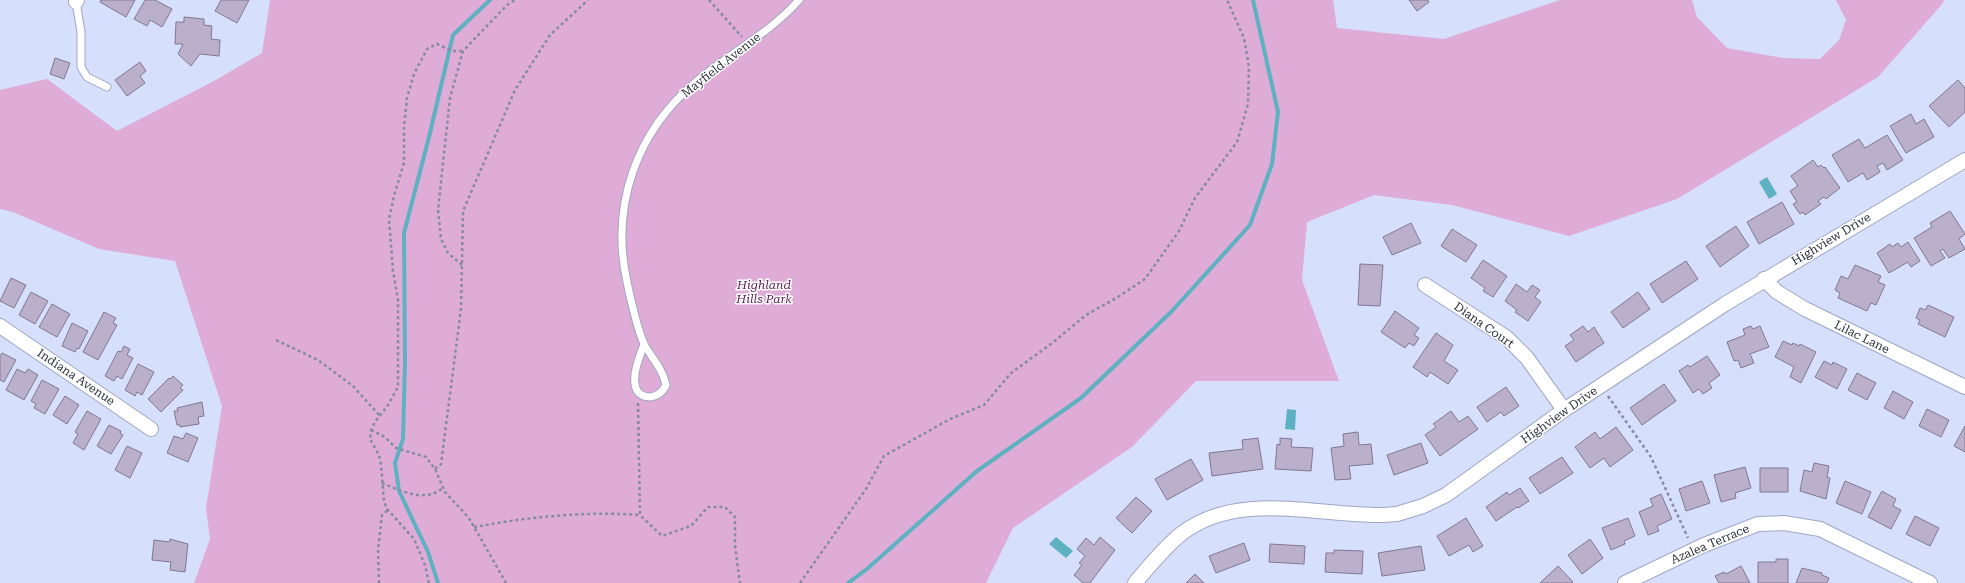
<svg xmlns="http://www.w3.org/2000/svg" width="1965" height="583" viewBox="0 0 1965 583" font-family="'Roboto Serif',serif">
	<rect width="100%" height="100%" fill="#d6dffc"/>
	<path fill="#deacd6" d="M270,0H1333L1337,28L1444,39L1560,0H1692L1697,17L1727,48L1783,58L1820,59L1839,40L1846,20L1836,0H1944L1943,3L1878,77L1677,199L1569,236L1452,205L1374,195L1307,222L1302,280L1339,381H1196L1132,447L1013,528L986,583H194L210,539L206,508L222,406L175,261L99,249L13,212L0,209V90L47,79L117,131L214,81L262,53Z"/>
	<path fill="#5eb1c1" d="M1767,177L1777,194L1769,199L1759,182Z
		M1287,409L1296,410L1295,430L1285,429Z
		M1056,537L1073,551L1066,558L1049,544Z"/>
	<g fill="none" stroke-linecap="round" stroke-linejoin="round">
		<path stroke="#5eb1c1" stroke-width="4" d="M438,583L428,552L399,491L395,463L403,439L405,362L404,233L429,137L453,35L490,0
			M848,583L867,569L977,471L1081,398L1172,311L1250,225L1272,164L1278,112L1253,0"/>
	</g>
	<path fill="#bab0cc" stroke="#817892" d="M101,0H135L126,17L100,2Z
		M145,0H155L172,9L162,27L150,20L147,26L134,19Z
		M221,0H249L237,23L215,11Z
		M1409,0H1428L1429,2L1417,11Z
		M184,17L204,19V25L212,26L211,39L220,40L219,56L200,54L191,66L178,54L183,44H175L176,22H184Z
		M55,58L70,63L64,79L50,74Z
		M140,62L146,71L140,76L145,83L127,96L115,80Z
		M1958,80L1965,88V112L1949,127L1929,106Z
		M1911,114L1916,124L1924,119L1934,137L1906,153L1890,126Z
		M1887,135L1903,160L1887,170L1883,163L1877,166L1880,172L1867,180L1863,173L1848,182L1832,155L1859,139L1865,148Z
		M1813,160L1818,167L1821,165L1824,168L1825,167L1840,188L1826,199L1824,197L1818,201L1821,204L1805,215L1803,212L1800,214L1793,204L1797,202L1790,191L1798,186L1791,176Z
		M1782,202L1794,224L1759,244L1747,222Z
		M1950,211L1965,234L1959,239L1965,249L1949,258L1943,249L1940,251L1945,258L1931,266L1914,238L1932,227L1930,223Z
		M1411,223L1421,243L1392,255L1383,237Z
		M1736,226L1749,246L1720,267L1706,246Z
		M1452,229L1477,245L1466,262L1441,246Z
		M1908,242L1920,261L1911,267L1908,262L1889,273L1877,253L1890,244L1892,247L1898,243L1901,247Z
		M1483,260L1507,276L1493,297L1483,291L1485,288L1471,278Z
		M1686,261L1698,279L1662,303L1650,284Z
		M1360,264L1383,265L1380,306L1358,305Z
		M1855,265L1881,276L1878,282L1885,285L1876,305L1871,303L1867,311L1838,298L1840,293L1835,290L1841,276L1848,279Z
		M11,278L26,285L14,308L0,301Z
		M1516,284L1527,292L1532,285L1540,290L1535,297L1541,302L1528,321L1515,312L1517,310L1505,301Z
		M31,292L48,301L35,324L19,315Z
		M1638,292L1650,309L1623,328L1611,312Z
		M52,304L70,314L57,337L39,327Z
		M1928,305L1954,317L1945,337L1918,324L1920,320L1916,318L1920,308L1925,310Z
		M1395,311L1419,328L1414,335L1419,338L1414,346L1409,343L1405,348L1381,332Z
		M104,312L116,318L113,323L117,325L98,360L83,352Z
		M72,323L88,331L79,349L77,348L75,352L62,346Z
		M1583,326L1588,332L1594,327L1604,343L1576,362L1565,346L1574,340L1570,335Z
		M1751,326L1753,329L1760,326L1769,347L1750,354L1754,363L1741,368L1738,360L1734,361L1727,342L1745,335L1743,329Z
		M1436,333L1453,345L1444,361L1458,370L1448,384L1430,372L1427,377L1413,367Z
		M1783,341L1792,345L1793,343L1799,346L1800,344L1816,352L1801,383L1790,377L1794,367L1775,357Z
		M124,346L130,349L127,355L133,358L122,379L117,376L114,381L105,376L118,351L121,352Z
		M2,353L16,360L4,382L0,380V356Z
		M1707,356L1720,375L1709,383L1712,388L1703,394L1699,389L1693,393L1679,371L1688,365L1690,367Z
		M1824,361L1832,365L1833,362L1847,369L1837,389L1815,377Z
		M138,364L154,372L142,395L137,392L135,396L125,390Z
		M17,369L25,373L28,369L38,375L24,400L6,390Z
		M1857,373L1876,383L1867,400L1848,390Z
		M173,376L183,385L180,388L183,390L161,412L148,399L169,378L170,379Z
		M42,380L59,389L45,414L34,408L36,404L31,401Z
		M1664,384L1676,401L1642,425L1630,408Z
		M1506,387L1519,406L1504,416L1501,412L1487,422L1477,407Z
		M1893,391L1913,402L1904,419L1884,408Z
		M65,396L79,405L67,424L53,415Z
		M202,402L204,416L198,417L199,424L180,427V425H177L174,411H178L177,408Z
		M1927,409L1949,420L1941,437L1919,426Z
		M87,411L101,419L84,450L73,443L78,434L75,432Z
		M1451,411L1459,422L1468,416L1478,429L1440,456L1425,435L1436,427L1433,424Z
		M109,425L121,431L120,433L123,435L111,454L97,446Z
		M1965,426V452L1954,446Z
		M1616,427L1633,450L1610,467L1604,458L1590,468L1575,447L1595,432L1600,439Z
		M1358,432L1359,445L1371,444L1373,464L1349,466L1351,479L1335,480L1331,448L1344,446L1343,434Z
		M186,433L198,438L188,462L167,453L174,436L183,439Z
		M1258,438L1263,469L1212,476L1209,453L1243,449L1242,440Z
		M1280,438L1292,439L1291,447L1313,448L1311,471L1275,469L1277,444L1280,445Z
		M1421,443L1428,463L1394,475L1387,455Z
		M127,446L142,453L130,478L115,470Z
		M1562,457L1573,473L1540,494L1529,478Z
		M1191,459L1203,480L1167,500L1155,479Z
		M1814,463L1829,466L1827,477L1830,478L1826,499L1800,491L1804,470L1812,472Z
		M1745,467L1751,488L1735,493L1736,498L1721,502L1714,475Z
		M1760,468H1788V492H1760Z
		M1702,481L1710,503L1686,511L1679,489Z
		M1845,481L1871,492L1862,514L1836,503Z
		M1520,488L1529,501L1518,508L1517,507L1496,521L1486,507L1507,492L1509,495Z
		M1882,491L1896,499L1893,506L1901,510L1891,529L1868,517Z
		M1661,494L1672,519L1657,526L1659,531L1648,535L1639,512L1653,506L1650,499Z
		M1136,497L1152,511L1132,533L1116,518Z
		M1915,516L1939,528L1930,546L1906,534Z
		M1466,518L1483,546L1473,552L1469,545L1449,556L1437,536Z
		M1628,518L1635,536L1624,541L1625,544L1611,550L1602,528Z
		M1100,537L1115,550L1090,583H1083L1074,575L1082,565L1079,563L1085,556L1077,549L1086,538L1094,545Z
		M170,539L188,544L185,572L170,570L171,562L152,560L154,540L169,542Z
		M1590,539L1603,558L1582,574L1568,555Z
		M1244,543L1250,560L1216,573L1209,556Z
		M1270,544L1305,546L1304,564L1269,562Z
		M1421,546L1425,570L1382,576L1378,553Z
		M1334,550L1363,551L1362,574L1325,572L1326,553H1334Z
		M1776,559H1788V583H1758V562H1776Z
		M1558,566L1573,582L1572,583H1540Z
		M1741,566L1750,583H1719L1715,576L1724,572L1726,574Z
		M1802,568L1822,573V575L1829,578L1827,583H1796Z
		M1195,574L1204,583H1186Z"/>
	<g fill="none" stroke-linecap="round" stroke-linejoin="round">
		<g stroke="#9fa7c3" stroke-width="9">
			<path id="lane" d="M76,2L81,32V67L87,77L107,87
				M644,344C640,356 633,371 635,384C637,401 659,401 666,385C663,370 653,359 645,346C638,332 630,297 627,282C610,205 637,130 697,81C730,53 770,33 799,0"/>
		</g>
		<g stroke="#9fa7c3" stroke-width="16">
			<path id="street" d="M76,2L77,0
				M1764,279L1777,292L1805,309L1965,387
				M1425,285L1507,338L1527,358L1564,410
				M0,326L151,429
				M1135,583C1149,566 1164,548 1181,534C1238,490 1317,516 1383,515L1397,514L1423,506L1446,495L1564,410L1725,304L1965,160
				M1625,583L1704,545L1758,524L1784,523L1820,529L1930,583"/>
		</g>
		<path stroke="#858ba0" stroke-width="2.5" stroke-dasharray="3 3" stroke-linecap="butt" d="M709,0L742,37
			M462,265L448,253L441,239L438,210L450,98L463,51L507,5L515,0
			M276,340L318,360L353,386L380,416
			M1608,396L1651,457L1688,538
			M638,403L640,515L662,536L691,526L708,507H725L735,517V546L740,583
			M371,430L385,437L396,448L426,457L435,469L445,492L469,518L506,583
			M435,469L441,464L461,309L463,211L515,90L550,35L588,0
			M382,483C401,491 425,503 443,488
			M474,527C528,517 585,511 640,515
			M379,583L378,550L382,515L388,510
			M429,583L425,565L414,539L388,510L384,502L381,464L379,455L370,439L371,430L375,422L388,405L398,387V300L393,271L389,219L395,192L404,163V127L407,98L414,74L427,49L437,44L452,51H463
			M800,583L866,489L884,456L950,419L984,405L1011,373L1051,344L1086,315L1118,297L1145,279L1179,231L1195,198L1237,142L1248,104L1249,67L1244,38L1227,0"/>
		<use href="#lane" stroke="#fff" stroke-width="7"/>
		<use href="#street" stroke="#fff" stroke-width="14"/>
	</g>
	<g text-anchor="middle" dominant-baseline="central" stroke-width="3" stroke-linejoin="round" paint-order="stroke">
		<g font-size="12" fill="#2e313c" stroke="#fff">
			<text transform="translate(721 65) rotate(-38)">Mayfield Avenue</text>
			<text transform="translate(1831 239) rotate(-31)">Highview Drive</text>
			<text transform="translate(1484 325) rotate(35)">Diana Court</text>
			<text transform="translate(1862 337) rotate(26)">Lilac Lane</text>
			<text transform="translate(76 377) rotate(34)">Indiana Avenue</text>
			<text transform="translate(1559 415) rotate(-35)">Highview Drive</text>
			<text transform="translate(1710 544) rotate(-23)">Azalea Terrace</text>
		</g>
		<g font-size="12" font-style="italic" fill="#5d2157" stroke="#fff">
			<text x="764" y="285">Highland<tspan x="764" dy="14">Hills Park</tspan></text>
		</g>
	</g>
</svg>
